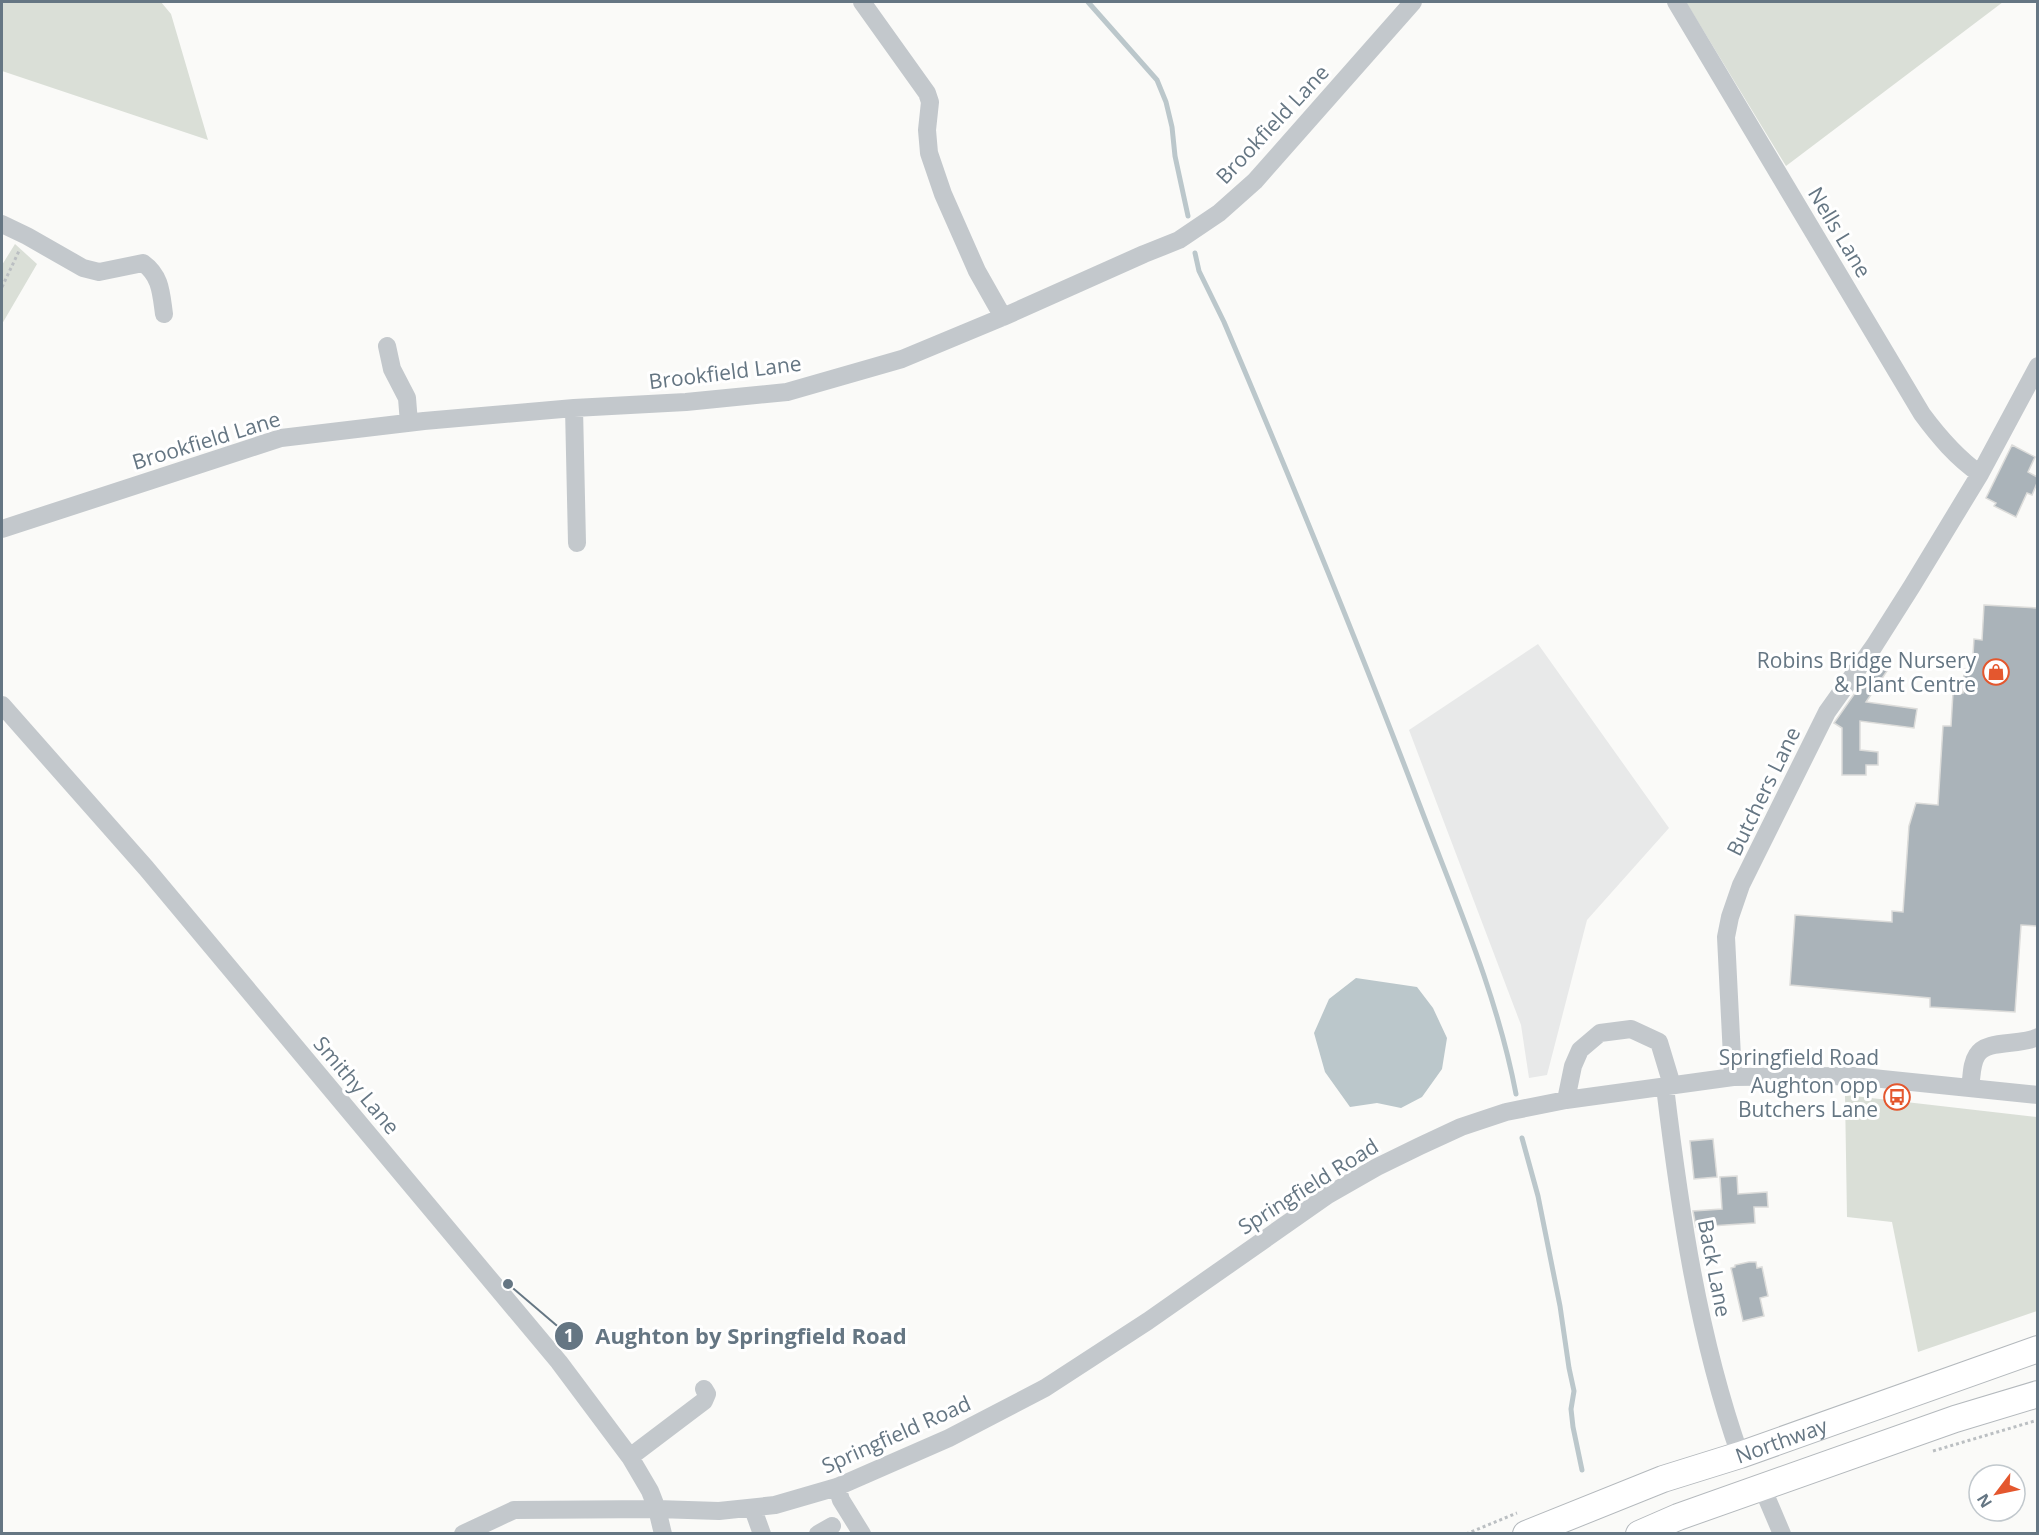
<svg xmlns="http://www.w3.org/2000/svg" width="2039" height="1535" viewBox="0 0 2039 1535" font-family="'Open Sans',sans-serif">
	<rect width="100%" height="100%" fill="#fafaf8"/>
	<path fill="#e8e9e9" d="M1538,644L1669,828L1587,920L1547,1075L1529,1078L1521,1025L1409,730Z"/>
	<path fill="#dadfd7" d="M2,2H161L171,14L208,140L2,71Z
		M1686,2H2003L1786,166Z
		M15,244L37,264L2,324V265Z
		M1845,1095L2037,1117V1311L1918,1352L1892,1222L1847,1217Z"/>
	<path fill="#bbc7cb" d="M1356,978L1417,987L1433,1008L1447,1038L1442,1069L1422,1097L1401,1108L1377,1103L1350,1107L1325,1072L1314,1033L1329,999Z"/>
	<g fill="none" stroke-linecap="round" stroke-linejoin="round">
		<path stroke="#bbc7cb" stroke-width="5" d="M1088,2L1157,80L1166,102L1172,127L1175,156L1188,216
			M1195,253L1199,271L1224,322C1292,482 1358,643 1420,806C1456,901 1497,994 1516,1094
			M1522,1138L1538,1196L1560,1306L1569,1368L1574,1391L1571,1409L1573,1427L1582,1470"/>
	</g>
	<path fill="#aab3b9" stroke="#dcdcda" stroke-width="1.5" d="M2012,445L2035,457L2028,472L2037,477V483L2032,495L2027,493L2016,517L1994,506L1996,503L1986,498Z
		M1984,605L2037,608V926L2021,925L2015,1012L1930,1007V998L1790,985L1795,915L1892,922V911L1903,912L1909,826L1916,803L1938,805L1943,726H1951L1953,692L1963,693L1964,669L1972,670L1974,639L1982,640Z
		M1876,663L1887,671L1866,702L1917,709L1914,728L1860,721V750L1878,752V765H1866V775H1842V728L1834,723Z
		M1713,1139L1717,1177L1694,1179L1690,1141Z
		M1737,1176L1738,1194L1767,1192L1768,1207H1754L1755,1223L1696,1227L1693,1211L1722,1209L1720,1177Z
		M1749,1262H1756L1757,1268L1762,1267L1768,1296L1760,1298L1764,1316L1743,1321L1731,1268L1735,1267V1265Z"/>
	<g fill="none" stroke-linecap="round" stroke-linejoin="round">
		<g stroke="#b4b9bd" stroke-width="28">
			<g id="highway">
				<path id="s1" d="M1526,1534L1663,1479L1740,1455L2038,1349"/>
				<path d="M1639,1534L1678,1517L1955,1419L2038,1394"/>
			</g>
		</g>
		<path stroke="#bbbfc2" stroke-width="3" stroke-dasharray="3 3" stroke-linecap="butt" d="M2,287L19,251
			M1933,1451L2038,1420
			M1466,1534L1517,1513"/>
		<path stroke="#c3c8cc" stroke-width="18" d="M862,2L927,93L930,102L927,130L929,153L943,194L977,271L1003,317
			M1676,2L1922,414C1939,437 1956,457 1980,474
			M2,224L27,236L83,268L99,272L143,263C161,276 161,293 164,314
			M387,346L392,369L407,398L409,423
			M574,408L577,543
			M2,529L281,438L424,421L574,408L686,402L787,392L902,359L1003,317L1144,254L1179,240L1219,213L1255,181L1413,2
			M2,705L146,868L559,1362L630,1457L650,1491L657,1509L663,1534
			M1733,1077L1726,937L1730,917L1741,885L1827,712L1874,646L1912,586L1980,474L2038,366
			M1665,1087C1680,1211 1698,1336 1740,1455
			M1970,1087C1972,1077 1971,1064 1977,1055C1986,1039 2020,1046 2038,1037
			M1566,1100L1573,1066L1580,1050L1600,1033L1631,1029L1659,1042L1672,1085
			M630,1457L704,1401L707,1394L704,1389
			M837,1487L841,1500L862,1534
			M1762,1487L1782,1534
			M753,1509L762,1534
			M463,1534L514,1510L657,1509L719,1511L775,1505L837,1487L949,1438L1045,1388L1148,1321L1328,1195L1377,1167L1420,1146L1461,1127L1506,1112L1566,1100L1733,1077L1853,1076L2038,1095
			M818,1534L832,1526"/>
		<use href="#highway" stroke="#fff" stroke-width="26"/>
	</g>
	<defs>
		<g id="shop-ring" transform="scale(1.35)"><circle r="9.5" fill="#fff" stroke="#e4572e" stroke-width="1.5"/><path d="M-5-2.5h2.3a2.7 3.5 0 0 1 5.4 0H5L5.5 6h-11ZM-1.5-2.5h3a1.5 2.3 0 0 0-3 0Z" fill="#e4572e"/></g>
		<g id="bus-ring" transform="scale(1.35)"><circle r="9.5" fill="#fff" stroke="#e4572e" stroke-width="1.5"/><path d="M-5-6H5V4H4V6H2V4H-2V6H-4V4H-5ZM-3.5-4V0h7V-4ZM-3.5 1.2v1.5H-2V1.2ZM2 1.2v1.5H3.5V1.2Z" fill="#e4572e"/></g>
	</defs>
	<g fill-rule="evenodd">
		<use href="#shop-ring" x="1996" y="672"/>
		<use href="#bus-ring" x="1897" y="1097"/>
	</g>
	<g text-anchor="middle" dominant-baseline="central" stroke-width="6" stroke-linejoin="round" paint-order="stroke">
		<g font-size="21" fill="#657683" stroke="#fff">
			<text transform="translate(1272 124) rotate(-47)">Brookfield Lane</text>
			<text transform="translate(1840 232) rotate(59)">Nells Lane</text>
			<text transform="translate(725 372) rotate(-7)">Brookfield Lane</text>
			<text transform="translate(206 440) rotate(-17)">Brookfield Lane</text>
			<text transform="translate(1763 791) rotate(-64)">Butchers Lane</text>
			<text x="1799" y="1057">Springfield Road</text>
			<text transform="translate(357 1085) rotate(50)">Smithy Lane</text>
			<text transform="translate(1308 1186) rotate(-32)">Springfield Road</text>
			<text transform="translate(1715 1268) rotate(79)">Back Lane</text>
			<text transform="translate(896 1434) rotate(-24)">Springfield Road</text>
			<text stroke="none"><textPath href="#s1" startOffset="272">Northway</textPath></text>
		</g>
		<g font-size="21" fill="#657683" stroke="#fff" text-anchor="end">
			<text x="1976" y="660">Robins Bridge Nursery<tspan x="1976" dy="24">&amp; Plant Centre</tspan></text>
			<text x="1878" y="1085">Aughton opp<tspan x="1878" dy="24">Butchers Lane</tspan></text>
		</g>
	</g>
	<path fill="none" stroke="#657683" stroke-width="2" d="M508 1284L569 1336"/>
	<g fill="#657683" stroke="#fff" stroke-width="2">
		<circle cx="508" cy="1284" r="6"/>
		<circle cx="569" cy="1336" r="15"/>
	</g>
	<g font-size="18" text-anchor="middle" font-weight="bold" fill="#fff">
		<text x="569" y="1342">1</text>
	</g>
	<g font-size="22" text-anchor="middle" font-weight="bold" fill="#657683" stroke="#fff" stroke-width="6" stroke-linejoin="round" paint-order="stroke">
		<text x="751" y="1344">Aughton by Springfield Road</text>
	</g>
	<rect width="2039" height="1535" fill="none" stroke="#657683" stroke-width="6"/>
	<g transform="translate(1997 1493) rotate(238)"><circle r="28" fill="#ffffff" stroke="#c1c8cd" stroke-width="1.5"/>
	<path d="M0-4.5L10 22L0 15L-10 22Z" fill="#e4572e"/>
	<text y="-9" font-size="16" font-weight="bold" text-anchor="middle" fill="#657683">N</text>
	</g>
</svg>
